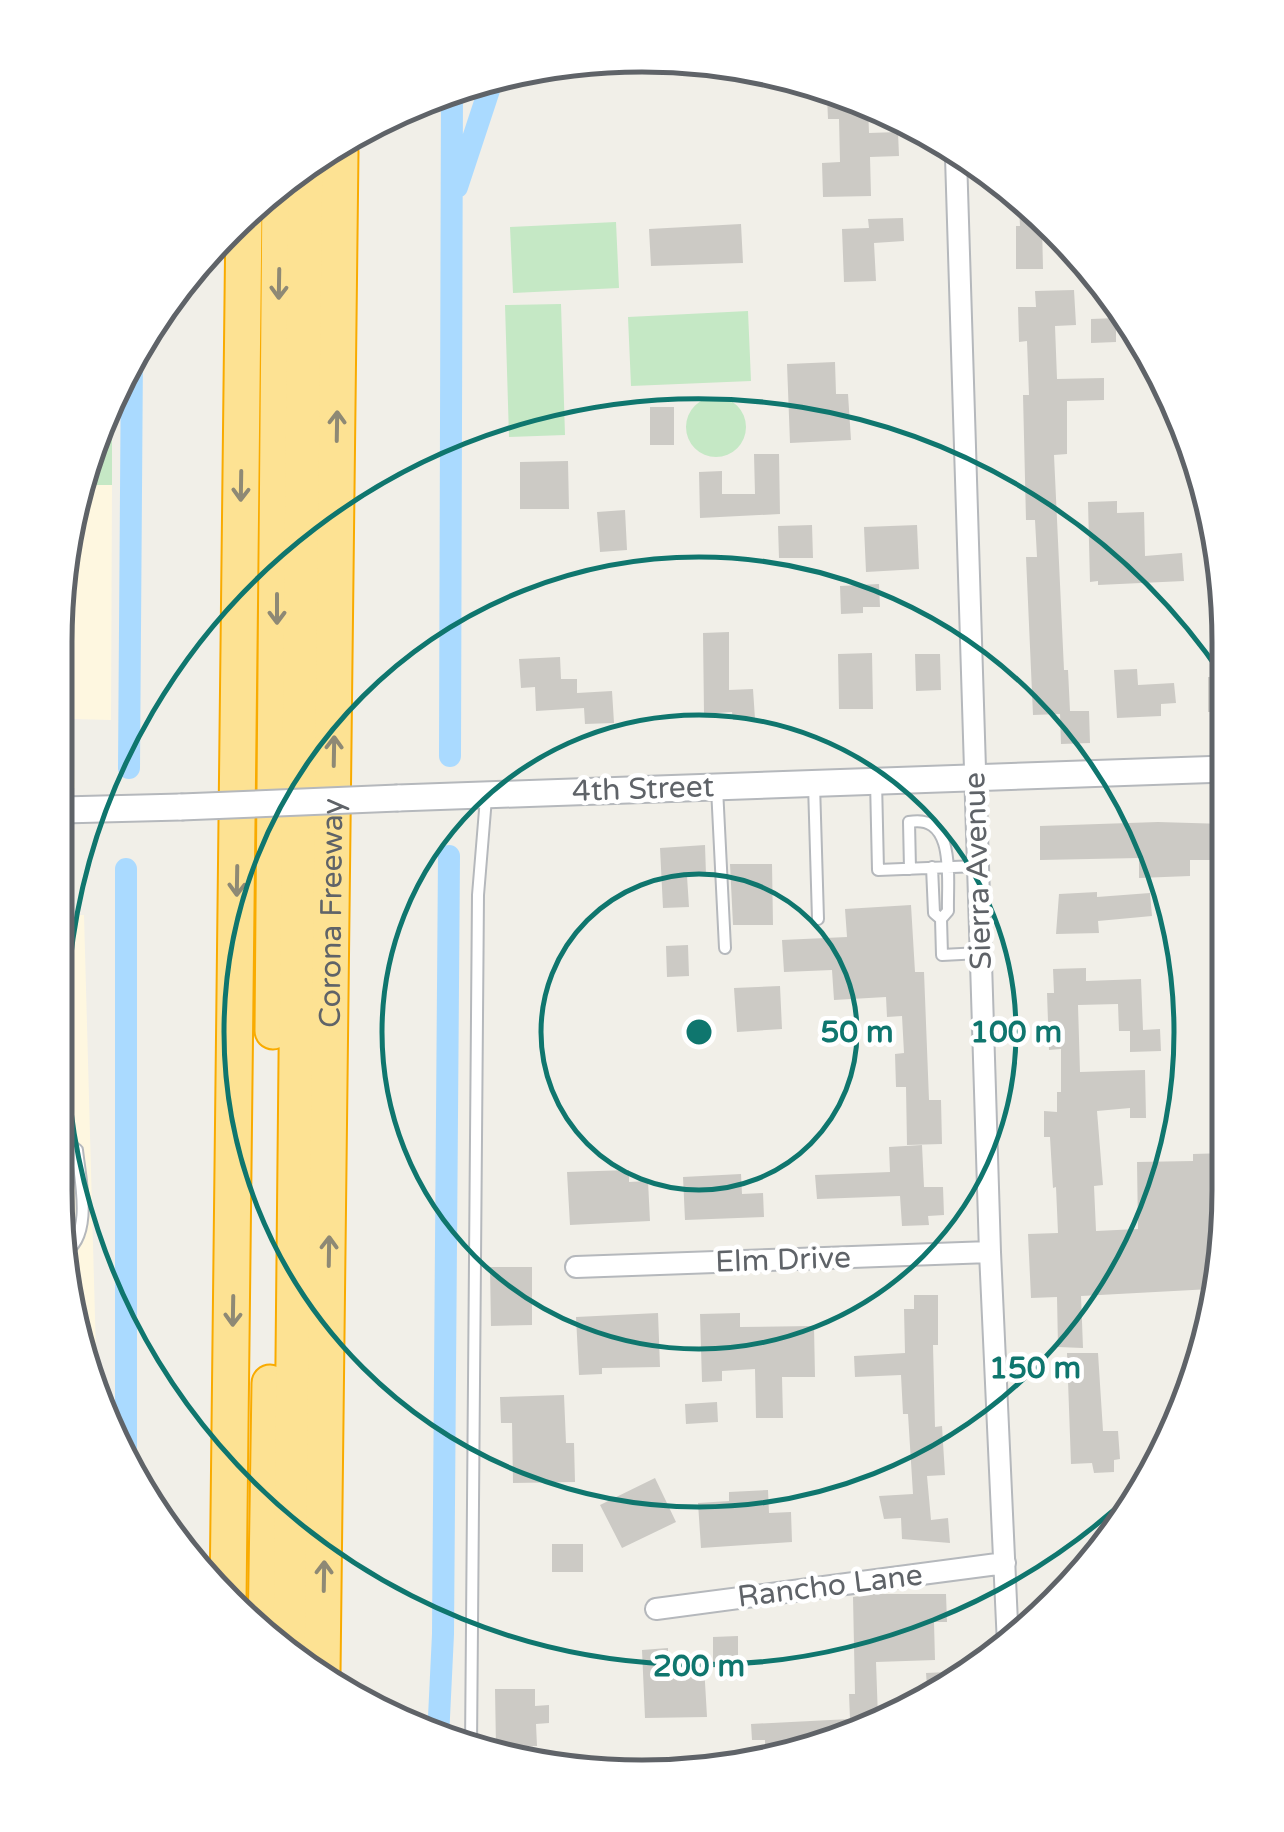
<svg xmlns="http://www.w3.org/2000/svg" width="1284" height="1832" viewBox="0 0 1284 1832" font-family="'Varela Round',sans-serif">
	<rect width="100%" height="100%" fill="#f1efe8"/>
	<path fill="#fef7e0" d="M82,485H112L111,720L72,719L75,788L62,789L66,527Z
		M61,845L62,915H84L97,1390L75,1342L55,1190Z"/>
	<path fill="#c5e8c5" d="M616,222L619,288L513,293L510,227Z
		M561,304L565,435L509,437L505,305Z
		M748,311L751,381L631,386L628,317Z
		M686 427a30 30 0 1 1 60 0a30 30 0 1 1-60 0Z
		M112,405V485H82Z"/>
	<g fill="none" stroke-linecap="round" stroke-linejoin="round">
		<path stroke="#aadaff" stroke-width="22" d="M457,187L492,81
			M450,756L452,87
			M129,768L132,353
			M126,1454V869
			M438,1738L443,1634L449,856"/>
	</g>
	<path fill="#cccac5" d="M827,96L868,106L869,133L898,132L899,156L870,157L871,196L823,197L822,163L840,162L839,119H828Z
		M1019,206L1042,223L1043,269H1016V226H1020Z
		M903,218L904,241L874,243L876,281L844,282L842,229L869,228L868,219Z
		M741,224L743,263L651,266L649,229Z
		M1074,290L1076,325L1055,326L1057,379L1104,378V400L1067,401V454L1054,455L1064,670H1068L1070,711H1089L1090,743L1061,744L1060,714L1033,715L1026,557H1037L1035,520H1026L1023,395H1029L1027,341L1019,342L1018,307H1036L1035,291Z
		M1116,318V342L1091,343V319Z
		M835,362L836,394H848L851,440L790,443L787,364Z
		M650,407H674V445H650Z
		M754,454H779L780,514L700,518L699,472L722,471V494H755Z
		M568,461L569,509H520V462Z
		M1117,501V513L1144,512L1145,556L1182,553L1184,581L1098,585V581L1090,582L1088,502Z
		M625,510L627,550L600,552L597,512Z
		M812,525L813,558H779L778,526Z
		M917,525L919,569L866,572L864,527Z
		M879,584L880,607H863V613L841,614L840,586Z
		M729,632V690L753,689L755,719L733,720L732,712L704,714L703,633Z
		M872,653L873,709H839L838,654Z
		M915,654H940L941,690L916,691Z
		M560,657L561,679H577V693L612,691L614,723L585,724L584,708L536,711L535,687L521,688L519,659Z
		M1137,669L1138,685L1174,683L1176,703L1161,704V716L1117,718L1114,670Z
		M1208,677H1225V712H1208Z
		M1158,822L1225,824L1226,860H1190V876L1139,878V858L1040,860V826Z
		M705,845L706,875L687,876L689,907L663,908L660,848Z
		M730,864H772L773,925H733Z
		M1097,892V897L1150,893L1152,916L1098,921L1099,933L1056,934L1059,894Z
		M911,905L915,972H924L929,1100H941L942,1144L907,1145L906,1087H896L895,1054L904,1053L902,1016L887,1017L886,997L834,1000L832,970L784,972L782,940L847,937L845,909Z
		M688,945L689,976L667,977L666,946Z
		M1086,968V981L1141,979L1143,1030L1160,1029L1161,1051L1130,1052V1031H1119L1118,1004L1078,1005L1080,1072L1145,1070L1146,1118H1130V1108L1097,1111L1103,1185L1094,1186L1096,1231L1138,1229L1137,1162L1193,1161V1154L1227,1153L1228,1228L1211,1289L1081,1296L1083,1348L1058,1347L1057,1297L1031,1298L1028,1234L1058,1233L1056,1187L1053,1188L1050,1137H1044V1111L1057,1112V1092H1061V1049L1049,1050L1047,993H1054L1053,969Z
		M780,986L782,1029L737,1032L734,988Z
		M922,1145L924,1187H943L944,1215L928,1216L929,1225L902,1226L900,1196L817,1199L815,1175L890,1172L889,1147Z
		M629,1170V1182L648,1181L650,1221L570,1225L567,1172Z
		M741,1174L742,1194L763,1193L764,1217L685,1220L683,1177Z
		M490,1267H532V1325L491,1326Z
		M914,1295H938V1345H933L935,1427L942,1426L945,1475L927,1476L931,1520L948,1518L950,1543L902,1539L901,1518L884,1519L879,1496L913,1494L908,1414H903L901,1375L855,1377L854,1356L905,1353L904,1309H914Z
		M658,1313L660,1367L602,1368V1374L579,1375L576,1317Z
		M740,1313V1327L814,1326L815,1377H782L783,1418H756L755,1369L722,1371V1381L702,1382L700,1314Z
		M1067,1353H1098L1103,1431H1118L1120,1459L1114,1460V1472L1094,1473L1092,1463L1071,1464Z
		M564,1395L566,1443H574L575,1482L513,1483L512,1423H501L500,1397Z
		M717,1402L718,1422L686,1424L685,1404Z
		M655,1478L676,1522L622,1548L600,1505Z
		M768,1490L769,1513L791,1512L792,1542L701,1548L698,1503L729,1501V1492Z
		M552,1544H583V1572H552Z
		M874,1594H946L947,1622H934L935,1660L876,1662L878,1718H883L884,1722L765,1763V1740H752L751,1724L850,1719L849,1694H855L853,1597Z
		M738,1636V1664L713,1665V1637Z
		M668,1648V1666L704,1665L707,1717L645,1718L642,1650Z
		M970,1671L942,1689L928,1699L926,1673Z
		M495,1689H535V1706L549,1705V1723L536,1724L537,1746L496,1747Z"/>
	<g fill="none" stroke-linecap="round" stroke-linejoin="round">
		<g stroke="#b5b8bc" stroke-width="14">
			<path id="service" d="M876,781L878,870L978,866
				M814,784L818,919
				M717,788L725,948
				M932,867L934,913L941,919
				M910,869L909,822C957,813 947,881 948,911L941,919L942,955L980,953
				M56,1134L77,1150C80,1179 94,1238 63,1253
				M471,1747L478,895L486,798"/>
		</g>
		<g stroke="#b5b8bc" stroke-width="24">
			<path id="minor" d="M956,157L990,1252L1008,1645
				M576,1267L990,1252
				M656,1609L1005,1563"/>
		</g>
		<g stroke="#b5b8bc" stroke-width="29">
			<path id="tertiary" d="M398,798L1225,769
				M62,810L181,807"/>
		</g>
		<g stroke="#f9ab00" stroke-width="39">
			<g id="motorway">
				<path d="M273,1031L280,187"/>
				<path d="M228,1601L244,214"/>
				<path d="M266,1638L270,1383"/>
				<path d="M291,1654L306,171"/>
				<path id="s1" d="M322,1673L340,152"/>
			</g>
		</g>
		<use href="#service" stroke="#fff" stroke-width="10"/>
		<use href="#minor" stroke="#fff" stroke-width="20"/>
		<use href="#tertiary" stroke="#fff" stroke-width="25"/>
		<use href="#motorway" stroke="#fde293" stroke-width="35"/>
		<g stroke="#b5b8bc" stroke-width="29" stroke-linecap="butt">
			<path id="tertiary-bridge" d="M181,807L398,798"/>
		</g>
		<use href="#tertiary-bridge" stroke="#fff" stroke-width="25"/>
	</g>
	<defs><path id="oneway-shaft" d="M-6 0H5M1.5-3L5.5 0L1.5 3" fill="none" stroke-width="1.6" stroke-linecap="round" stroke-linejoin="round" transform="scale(2.5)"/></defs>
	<g stroke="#8e8975">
		<use href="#oneway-shaft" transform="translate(279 284) rotate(91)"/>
		<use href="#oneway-shaft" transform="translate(337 426) rotate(-89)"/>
		<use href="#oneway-shaft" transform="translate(241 486) rotate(91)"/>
		<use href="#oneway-shaft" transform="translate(277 609) rotate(90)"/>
		<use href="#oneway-shaft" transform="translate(334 751) rotate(-89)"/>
		<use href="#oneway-shaft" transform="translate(237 881) rotate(91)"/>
		<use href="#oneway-shaft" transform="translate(329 1251) rotate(-89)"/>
		<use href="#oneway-shaft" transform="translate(233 1311) rotate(91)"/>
		<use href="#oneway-shaft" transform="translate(324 1576) rotate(-89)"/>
	</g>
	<g fill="none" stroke="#0f766e" stroke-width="5">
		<circle cx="699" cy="1032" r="158"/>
		<circle cx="699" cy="1032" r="317"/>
		<circle cx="699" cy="1032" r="475"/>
		<path d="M1139 1487A633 633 0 1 1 1224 678"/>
	</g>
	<g text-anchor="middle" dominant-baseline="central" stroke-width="9" stroke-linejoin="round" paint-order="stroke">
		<g font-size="30" fill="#5f6368" stroke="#fff">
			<text transform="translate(643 789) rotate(-2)">4th Street</text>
			<text transform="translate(978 871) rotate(-92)">Sierra Avenue</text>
			<text stroke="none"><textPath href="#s1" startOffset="760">Corona Freeway</textPath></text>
			<text transform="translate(783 1260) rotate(-2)">Elm Drive</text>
			<text transform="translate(830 1586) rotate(-7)">Rancho Lane</text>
		</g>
	</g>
	<path d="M0 0H1284V1832H0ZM642 72H642A570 570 0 0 1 1212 642V1190A570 570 0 0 1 642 1760H642A570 570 0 0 1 72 1190V642A570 570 0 0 1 642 72Z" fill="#fff" fill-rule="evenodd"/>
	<path fill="none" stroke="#5f6368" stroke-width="5" d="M642 72H642A570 570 0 0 1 1212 642V1190A570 570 0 0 1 642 1760H642A570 570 0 0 1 72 1190V642A570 570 0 0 1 642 72Z"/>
	<circle cx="699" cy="1032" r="15" fill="#0f766e" stroke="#fff" stroke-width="5"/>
	<g font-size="30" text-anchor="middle" font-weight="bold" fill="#0f766e" stroke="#fff" stroke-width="9" stroke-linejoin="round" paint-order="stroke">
		<text x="857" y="1042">50 m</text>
		<text x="1016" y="1042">100 m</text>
		<text x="1035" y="1378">150 m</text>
		<text x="699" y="1676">200 m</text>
	</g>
</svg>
